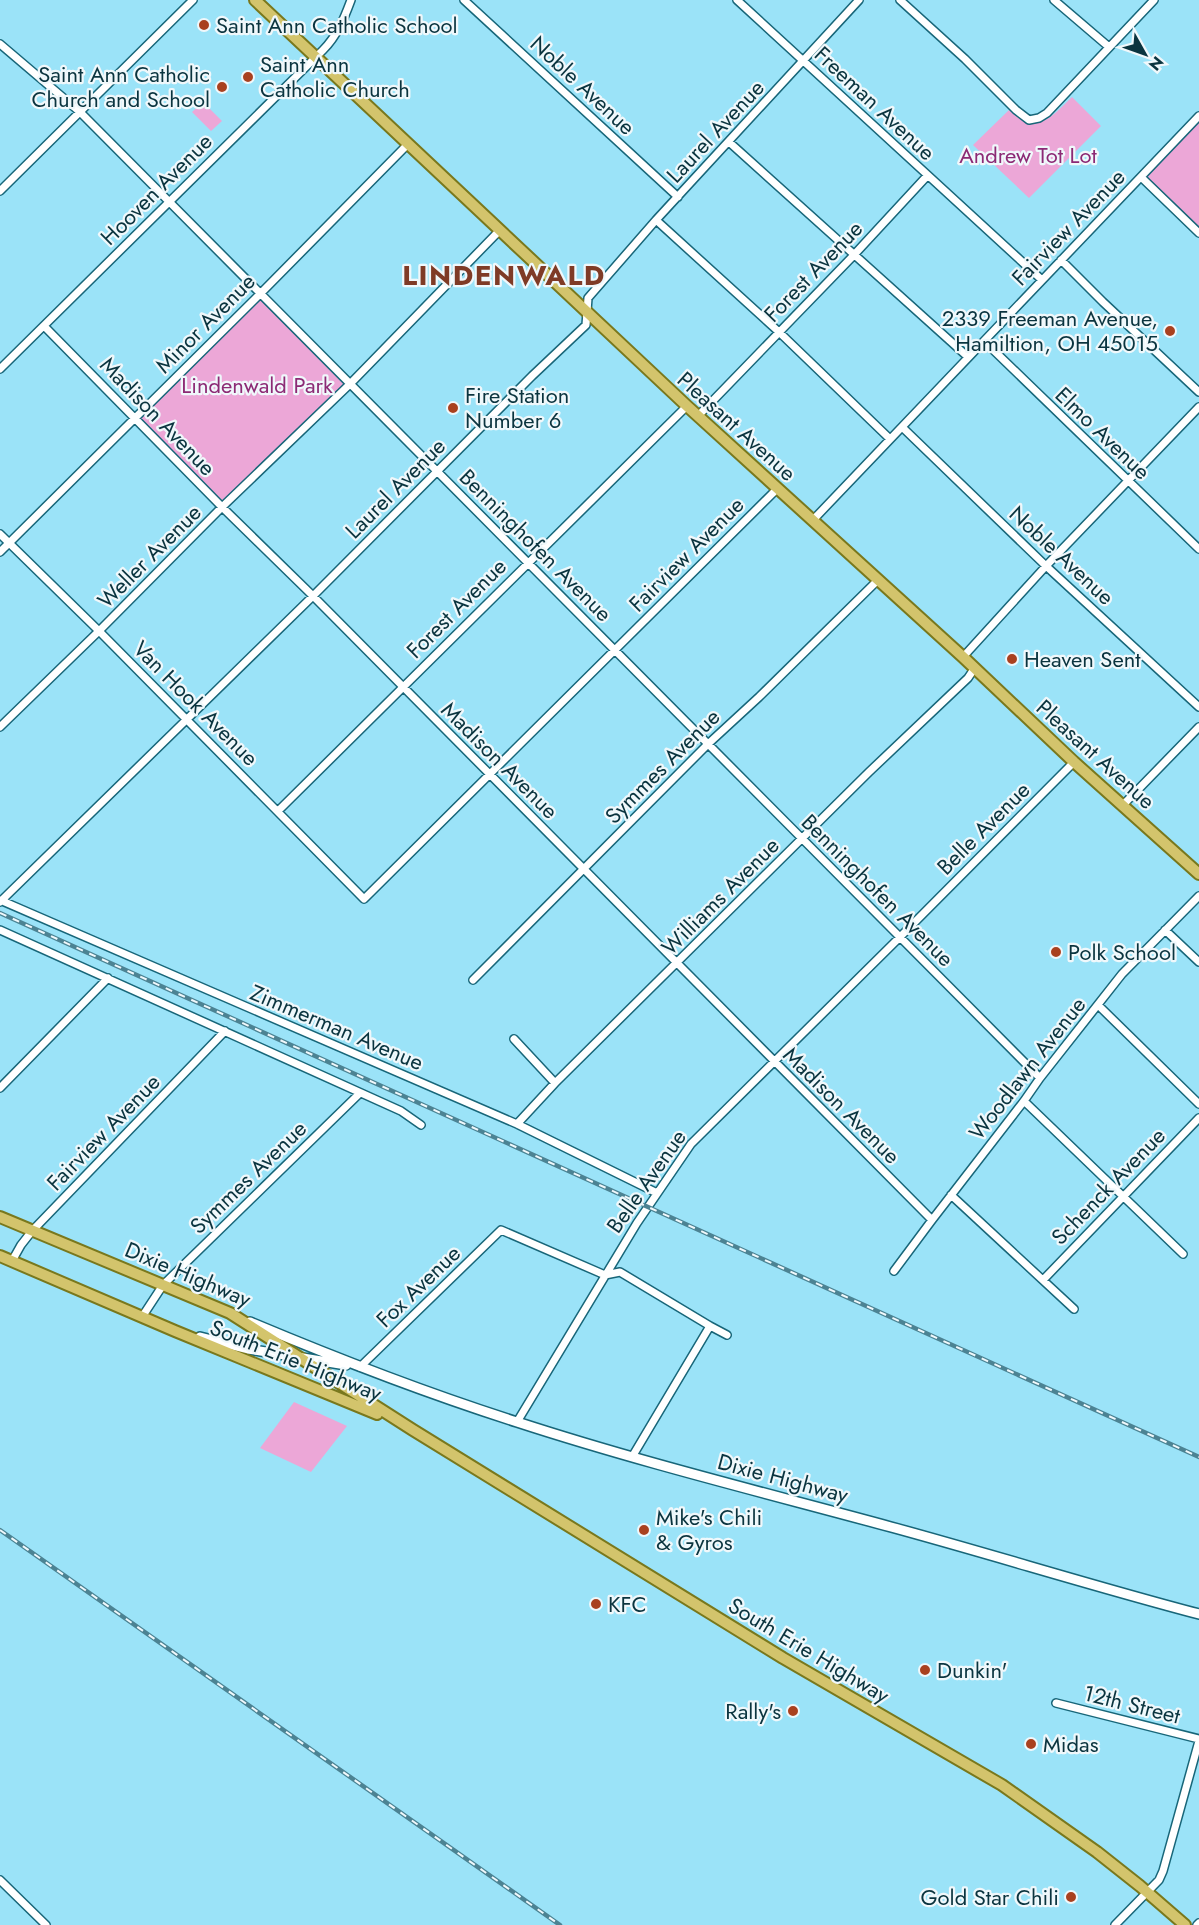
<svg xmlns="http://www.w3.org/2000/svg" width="1199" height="1925" viewBox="0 0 1199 1925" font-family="Jost,sans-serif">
	<rect width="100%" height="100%" fill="#9be3f8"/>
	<path fill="#eca7d7" d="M1072,97L1101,126L1029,198L973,145L1009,110C1037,136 1050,118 1072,97Z
		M203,102L222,121L211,131L192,112Z
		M1199,116V233L1141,177Z
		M260,294L350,384L222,507L134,417Z
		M294,1402L347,1426L311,1472L260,1448Z"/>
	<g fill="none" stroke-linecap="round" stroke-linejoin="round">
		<g stroke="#186679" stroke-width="10">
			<path id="street" d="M464,0L678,197
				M737,0L1042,280
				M900,0L965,59L1016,110L1029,120L1039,118L1047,113L1154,0
				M1054,0L1109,47
				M0,44L80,112L1040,1078
				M729,142L968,357
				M1141,177L1199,233
				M0,191L193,0
				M656,220L779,332L890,439
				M1061,260L1103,302L1199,392
				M44,326L222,507L313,596L932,1220
				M984,341L1199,549
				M0,369L323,50C337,36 344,19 351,0
				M698,416L853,256L927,176
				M902,427L1046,566L1199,707
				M813,520L1199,116
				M0,534L99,631L364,899L777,489
				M0,552L260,294L408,144
				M963,657L1046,566L1199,407
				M0,727L99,631L222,507L350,384L500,230
				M1123,805L1199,727
				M278,811L687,406
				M0,900L517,1124L657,1193
				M0,902L313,596L532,376L586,325L588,298L656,220L859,0
				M0,930L401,1111L421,1125
				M1165,930L1199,962
				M473,980L708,744L759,697L878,580
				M1098,1005L1199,1104
				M514,1039L555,1083
				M0,1088L108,978
				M1024,1101L1183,1254
				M517,1124L555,1083L869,772L968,678L974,669
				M951,1195L1074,1309
				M12,1261L21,1245L32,1231L225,1031
				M894,1271L932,1220L1024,1101L1040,1078L1122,974L1199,896
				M1043,1280L1199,1118
				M142,1317L163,1285L360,1093
				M360,1367L501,1230L605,1275L620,1272L710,1326L727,1335
				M517,1422L637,1223L691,1144L900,937L1074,762
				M632,1457L710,1326
				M1056,1703L1199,1739
				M0,1880L46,1925
				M1115,1925L1159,1880L1163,1871L1199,1741
				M1197,1925L1199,1923"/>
		</g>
		<g stroke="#186679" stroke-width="12">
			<path id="secondary" d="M250,1322C338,1359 426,1393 517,1422C640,1462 766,1493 891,1527C994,1555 1096,1587 1199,1614
				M200,1337L248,1349L346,1365"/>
		</g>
		<g stroke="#79781d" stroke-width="14">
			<path id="primary" d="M255,0L687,406L963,657L1074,762L1199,874
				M0,1217L230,1313L413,1430L783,1658L1002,1785L1097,1852L1140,1886L1185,1925
				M0,1256L175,1331L377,1414"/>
		</g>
		<use href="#street" stroke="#fff" stroke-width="7"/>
		<use href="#secondary" stroke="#fff" stroke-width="9"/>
		<use href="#primary" stroke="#d3c46c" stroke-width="10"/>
		<g stroke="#4c8393" stroke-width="4.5">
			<path id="rail" d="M0,913L1199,1457
				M0,1530L560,1925"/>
		</g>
		<use href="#rail" stroke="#f0f8fb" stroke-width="2" stroke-dasharray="7" stroke-linecap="butt"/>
	</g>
	<g fill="#a9411f" stroke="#f0f8fb" stroke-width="2">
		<circle cx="204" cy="25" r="6"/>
		<circle cx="248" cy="77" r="6"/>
		<circle cx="222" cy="87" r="6"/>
		<circle cx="1170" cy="331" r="6"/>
		<circle cx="453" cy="408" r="6"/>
		<circle cx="1012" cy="659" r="6"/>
		<circle cx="1056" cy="952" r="6"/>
		<circle cx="644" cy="1530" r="6"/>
		<circle cx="596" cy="1604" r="6"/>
		<circle cx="925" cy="1670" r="6"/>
		<circle cx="793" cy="1711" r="6"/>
		<circle cx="1031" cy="1744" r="6"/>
		<circle cx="1071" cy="1897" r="6"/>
	</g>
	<g text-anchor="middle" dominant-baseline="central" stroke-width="4.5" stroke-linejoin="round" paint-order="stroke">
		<g font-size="22" fill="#0a343f" stroke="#f0f8fb" text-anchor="start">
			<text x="216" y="25">Saint Ann Catholic School</text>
			<text x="260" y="64">Saint Ann<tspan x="260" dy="25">Catholic Church</tspan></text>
			<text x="210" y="74" text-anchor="end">Saint Ann Catholic<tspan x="210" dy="25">Church and School</tspan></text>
			<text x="1158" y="318" text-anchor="end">2339 Freeman Avenue,<tspan x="1158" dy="25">Hamiltion, OH 45015</tspan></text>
			<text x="465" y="395">Fire Station<tspan x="465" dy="25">Number 6</tspan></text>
			<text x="1024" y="659">Heaven Sent</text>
			<text x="1068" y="952">Polk School</text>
			<text x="656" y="1517">Mike's Chili<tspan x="656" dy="25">&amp; Gyros</tspan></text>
			<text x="608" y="1604">KFC</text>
			<text x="937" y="1670">Dunkin'</text>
			<text x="781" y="1711" text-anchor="end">Rally's</text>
			<text x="1043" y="1744">Midas</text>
			<text x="1059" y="1897" text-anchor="end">Gold Star Chili</text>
		</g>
		<g font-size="22" fill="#0a343f" stroke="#f0f8fb">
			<text transform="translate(583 85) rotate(43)">Noble Avenue</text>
			<text transform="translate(875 103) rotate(43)">Freeman Avenue</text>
			<text transform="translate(715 131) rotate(-47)">Laurel Avenue</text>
			<text transform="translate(156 189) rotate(-45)">Hooven Avenue</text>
			<text transform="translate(1068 227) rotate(-46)">Fairview Avenue</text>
			<text transform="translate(813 271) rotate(-46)">Forest Avenue</text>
			<text transform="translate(205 323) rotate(-45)">Minor Avenue</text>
			<text transform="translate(158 416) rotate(46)">Madison Avenue</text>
			<text transform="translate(737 426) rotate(42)">Pleasant Avenue</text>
			<text transform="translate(1103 433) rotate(44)">Elmo Avenue</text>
			<text transform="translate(395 488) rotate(-45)">Laurel Avenue</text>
			<text transform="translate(536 545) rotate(45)">Benninghofen Avenue</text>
			<text transform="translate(686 554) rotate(-45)">Fairview Avenue</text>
			<text transform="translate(1062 555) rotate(43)">Noble Avenue</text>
			<text transform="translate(149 556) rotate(-45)">Weller Avenue</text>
			<text transform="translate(456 608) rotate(-45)">Forest Avenue</text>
			<text transform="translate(196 703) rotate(45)">Van Hook Avenue</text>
			<text transform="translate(1096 754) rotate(42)">Pleasant Avenue</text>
			<text transform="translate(500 760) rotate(45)">Madison Avenue</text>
			<text transform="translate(662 766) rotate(-45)">Symmes Avenue</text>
			<text transform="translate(983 828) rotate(-45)">Belle Avenue</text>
			<text transform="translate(878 890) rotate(45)">Benninghofen Avenue</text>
			<text transform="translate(720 896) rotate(-45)">Williams Avenue</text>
			<text transform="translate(337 1027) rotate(23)">Zimmerman Avenue</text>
			<text transform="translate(1027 1068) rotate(-52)">Woodlawn Avenue</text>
			<text transform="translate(842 1105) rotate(45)">Madison Avenue</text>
			<text transform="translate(103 1132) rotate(-46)">Fairview Avenue</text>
			<text transform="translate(248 1177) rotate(-44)">Symmes Avenue</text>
			<text transform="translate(646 1181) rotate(-55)">Belle Avenue</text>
			<text transform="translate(1108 1186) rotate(-46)">Schenck Avenue</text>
			<text transform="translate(188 1274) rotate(23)">Dixie Highway</text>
			<text transform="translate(418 1286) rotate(-44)">Fox Avenue</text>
			<text transform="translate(296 1360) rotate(22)">South Erie Highway</text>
			<text transform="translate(783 1478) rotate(15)">Dixie Highway</text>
			<text transform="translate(809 1650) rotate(31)">South Erie Highway</text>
			<text transform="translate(1132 1704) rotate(14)">12th Street</text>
		</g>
		<g font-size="22" fill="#8c2a75" stroke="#f0f8fb">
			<text x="1028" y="155">Andrew Tot Lot</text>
			<text x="257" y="385">Lindenwald Park</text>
		</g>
		<g font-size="28" font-weight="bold" letter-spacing="1.5" fill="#7f3b26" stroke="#f0f8fb">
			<text x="504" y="275">LINDENWALD</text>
		</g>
	</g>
	<g transform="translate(1145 54) rotate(130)" stroke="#f0f8fb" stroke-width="4.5" paint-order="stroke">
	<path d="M0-4.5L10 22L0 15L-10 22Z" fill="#0a343f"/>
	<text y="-9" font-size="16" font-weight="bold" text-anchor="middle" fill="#0a343f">N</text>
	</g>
</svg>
